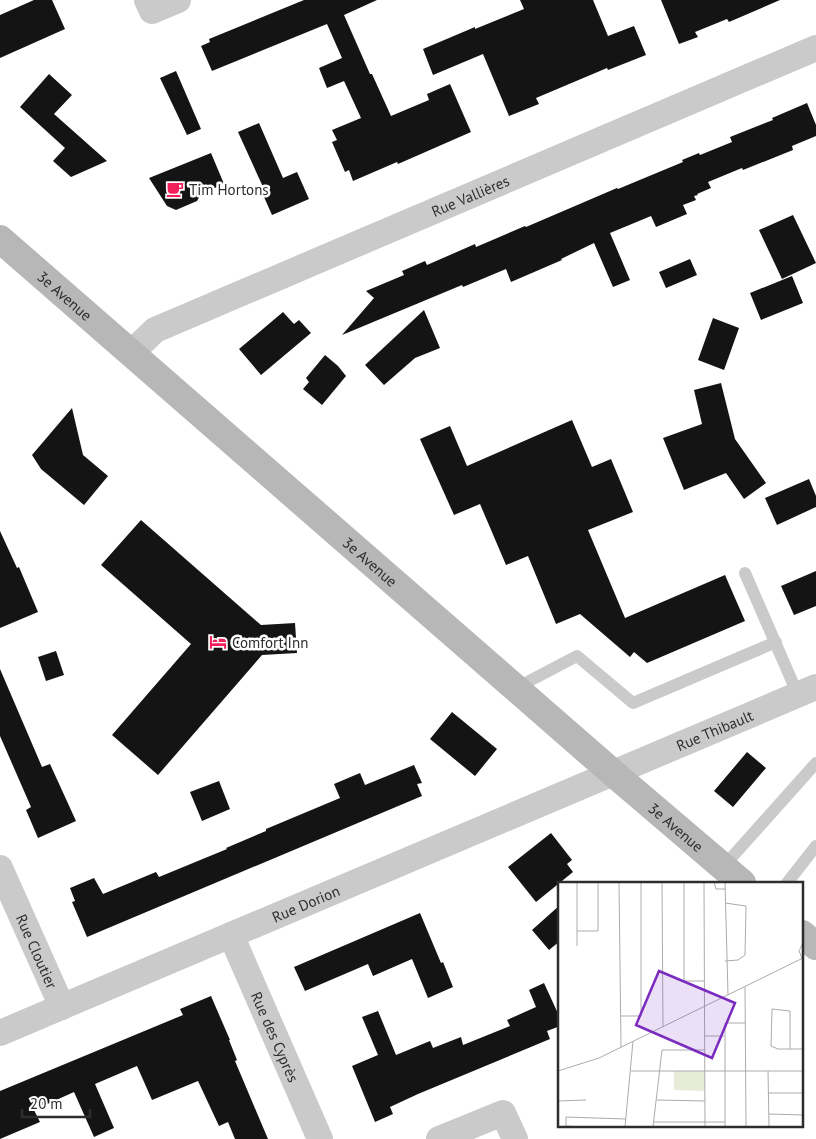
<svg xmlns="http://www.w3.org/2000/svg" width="816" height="1139" viewBox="0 0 816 1139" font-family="'PT Sans',sans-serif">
	<rect width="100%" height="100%" fill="#fff"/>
	<path fill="#141414" d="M34,0H52L65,29L0,58V15Z
		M304,0H377L344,15L370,74H372L391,116L429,100L427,94L450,84L471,132L398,164L397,162L353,181L349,170L345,172L332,142L337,140L332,130L361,118L344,81L327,88L319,68L342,58L327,24L212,71L201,46L210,42L209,39Z
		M520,0H593L608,36L634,26L646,55L608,70L607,68L536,98L539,104L509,116L483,54L433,75L423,49L475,27V29L524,9Z
		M661,0H780L729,22L727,19L695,32L698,37L679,44Z
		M176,71L201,129L187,135L160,78Z
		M49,74L72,95L54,114L107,161L71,177L53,161L65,148L20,107Z
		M807,103L816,125V136L792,146L793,150L743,170L742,168L708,182L711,188L697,194L698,195L694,196L696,200L683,205L687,214L656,227L651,216L610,233L630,280L613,287L594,243L561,259L562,260L511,282L506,269L463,287L462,285L342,335L374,298L366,291L404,275L402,271L425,261L427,265L475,244L476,247L525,226L526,227L617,188L618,189L683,162L682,160L699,153L700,155L732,142L730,137L773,120L772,118Z
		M259,123L283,178L297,172L309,199L272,215L260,188L263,187L238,132Z
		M211,153L224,184L201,194L197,201L176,210L167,206L149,178Z
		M793,215L816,263L782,279L759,230Z
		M690,259L697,275L666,288L659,272Z
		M792,276L803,303L761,320L750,293Z
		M424,310L440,348L415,358L384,385L365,365Z
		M283,312L294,324L299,320L311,333L261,375L239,349Z
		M713,318L739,328L724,370L698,360Z
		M325,355L338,366L346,376L322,405L303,389L309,382L306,378Z
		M721,383L735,439L766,483L744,499L726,473L684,490L663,438L702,424L694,390Z
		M72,408L83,455L108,476L84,505L41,469L32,455Z
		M572,420L592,467L611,459L633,512L588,530L625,618L725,575L745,621L647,663L634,652L630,657L580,614L556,624L528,556L506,565L480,504L454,515L420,439L450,426L467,466Z
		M809,479L816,496V507L777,525L765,498Z
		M141,520L261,625L295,623L297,653L262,655L158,775L112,735L191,644L101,565Z
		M0,531L17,568L19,567L38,612L0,628Z
		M816,571V606L794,615L781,586Z
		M56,651L64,675L46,681L38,657Z
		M0,669L42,767L50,764L76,821L38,838L26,810L31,807L0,736Z
		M452,712L497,749L475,776L430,739Z
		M747,752L766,768L733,807L714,791Z
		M414,765L422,783L417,784L422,796L87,937L72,902L75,901L70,888L94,878L103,894L156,872L159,877L227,849L226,848L266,831V829L340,798L334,784L360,773L365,785Z
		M219,781L230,809L202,821L190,792Z
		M551,833L572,860L567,864L573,872L536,902L508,867Z
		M560,905V941L549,950L532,930Z
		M420,913L441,963L443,962L453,987L428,998L412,959L373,976L368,964L305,991L294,967Z
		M544,983L560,1018V1026L547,1031L550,1039L418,1094L390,1107L393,1114L375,1122L352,1066L378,1055L362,1017L378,1011L396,1055L430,1041L433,1048L461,1037L463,1045L510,1026L507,1020L536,1007L529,990Z
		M211,996L230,1040H229L237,1060L235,1061L268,1139H235L228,1122L219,1126L198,1081L152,1100L137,1066L95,1084L114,1128L94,1137L74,1092L34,1110L40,1122L0,1139V1091L183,1015L180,1009Z"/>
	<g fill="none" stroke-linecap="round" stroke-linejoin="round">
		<path stroke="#cacaca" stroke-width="12" d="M745,573L798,695
			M516,688L577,656L633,703L776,642
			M723,867L816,763
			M787,883L816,846"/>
		<g stroke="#cacaca" stroke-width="26">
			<path d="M147,0L152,11L178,0"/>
			<path id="s1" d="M131,353L155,330L816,48"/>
			<path id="s2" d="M0,868L62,1007"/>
			<path id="s3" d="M231,935L320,1139"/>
			<path id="s4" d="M0,1033L816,687"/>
			<path d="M439,1139L503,1113L515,1139"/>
		</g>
		<g stroke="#b7b7b7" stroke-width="28">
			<path id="s5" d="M0,239L613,773L742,883"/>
			<path d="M802,934L816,946"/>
		</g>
	</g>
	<defs>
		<g id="cafe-bare" transform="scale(1.35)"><path d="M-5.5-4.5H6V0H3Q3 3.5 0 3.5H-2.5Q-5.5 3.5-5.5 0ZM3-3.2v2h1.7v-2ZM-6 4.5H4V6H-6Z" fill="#f31f5a" stroke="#fff" stroke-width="2.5" paint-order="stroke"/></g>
		<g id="hotel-bare" transform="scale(1.35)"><path d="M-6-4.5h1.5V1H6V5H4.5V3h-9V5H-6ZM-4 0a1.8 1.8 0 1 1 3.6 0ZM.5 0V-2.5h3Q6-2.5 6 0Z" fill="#f31f5a" stroke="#fff" stroke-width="2.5" paint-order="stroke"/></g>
	</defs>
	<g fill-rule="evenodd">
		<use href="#cafe-bare" x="175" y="189"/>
		<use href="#hotel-bare" x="218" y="642"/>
	</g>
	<g text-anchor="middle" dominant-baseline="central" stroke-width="5" stroke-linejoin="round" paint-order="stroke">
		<g font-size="15" fill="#2d2d2d" stroke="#fff" text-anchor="start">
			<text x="189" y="189">Tim Hortons</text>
			<text x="232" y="642">Comfort Inn</text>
		</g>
		<g font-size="15" fill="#2d2d2d" stroke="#fff">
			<text stroke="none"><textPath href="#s1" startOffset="376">Rue Vallières</textPath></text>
			<text stroke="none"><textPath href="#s5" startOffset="86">3e Avenue</textPath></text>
			<text stroke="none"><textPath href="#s5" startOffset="491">3e Avenue</textPath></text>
			<text stroke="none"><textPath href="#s4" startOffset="776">Rue Thibault</textPath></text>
			<text stroke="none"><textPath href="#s5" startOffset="896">3e Avenue</textPath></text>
			<text stroke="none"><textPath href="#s4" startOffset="332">Rue Dorion</textPath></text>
			<text stroke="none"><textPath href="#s2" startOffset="91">Rue Cloutier</textPath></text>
			<text stroke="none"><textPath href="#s3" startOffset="111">Rue des Cyprès</textPath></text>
		</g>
	</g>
	<g transform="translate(558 882)">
		<rect width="245" height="245" fill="#fff"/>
		<path d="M116,189H147V209L116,208Z" fill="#e7ecd9"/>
		<path fill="none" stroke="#ababab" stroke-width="1" d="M61,0L63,165M104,0L105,145M126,0V99H147M146,0L147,245M156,0L158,7H167M167,0L170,113M167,21L188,24L187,73L180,78L167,79M19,49H40V0M19,64V0M244,76L241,69L245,61M187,105L188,245M62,134H83V0M147,154H166M232,167V129L214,127L213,164L220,167H245M0,189L41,176L245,76M73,189H245M210,189L211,245M211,211H245M99,218L147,219M0,219L28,218M211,232L245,233M96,240H167M24,245L8,244V235L68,237M67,245L75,159M95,245L104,168H147M167,245V141H188"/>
		<path fill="#7b2cbf" fill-opacity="0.15" stroke="#7b2cbf" stroke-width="2.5" d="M101,89L177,121L154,176L78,143Z"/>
		<rect width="245" height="245" fill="none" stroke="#2d2d2d" stroke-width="2.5"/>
	</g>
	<path d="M22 1109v8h68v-8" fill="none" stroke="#2d2d2d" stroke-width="2.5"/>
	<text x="30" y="1109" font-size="15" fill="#2d2d2d" stroke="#ffffff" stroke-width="4" paint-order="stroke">20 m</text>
</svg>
